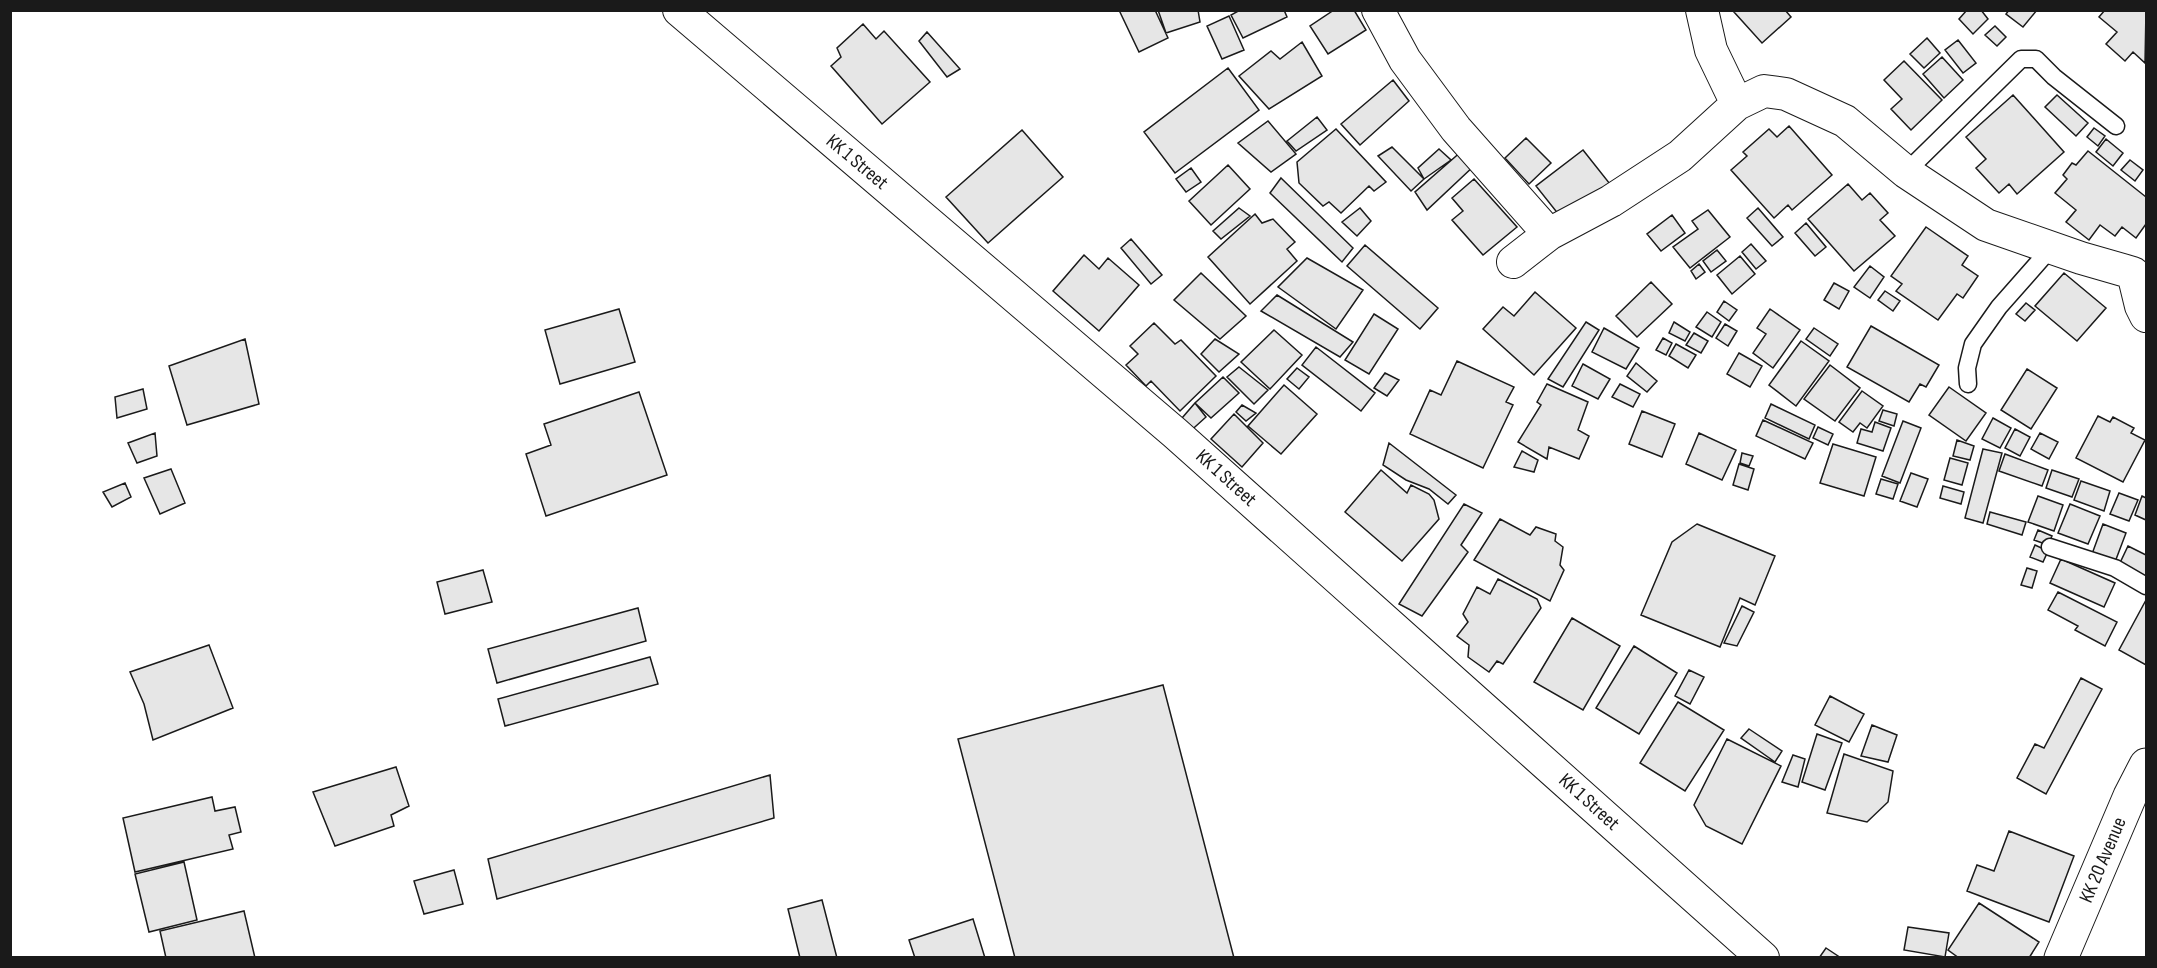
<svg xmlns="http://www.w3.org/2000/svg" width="2157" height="968" viewBox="0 0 2157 968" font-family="'Sofia Sans Condensed',sans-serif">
	<rect width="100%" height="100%" fill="#fff"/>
	<path fill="#e6e6e6" stroke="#1a1a1a" stroke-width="1.5" d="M1119,10H1155L1168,38L1139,52Z
		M1158,10H1198L1200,22L1166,33Z
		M1240,10H1284L1287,17L1243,38L1231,15Z
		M1334,10H1354L1366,30L1328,54L1310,26Z
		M1736,10H1785L1791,17L1762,43L1734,12Z
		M1967,10H1981L1988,19L1973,34L1959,19Z
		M2009,10H2037L2023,27L2006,14Z
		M2105,10H2146L2145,63L2133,52L2125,61L2106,44L2117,32L2099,17Z
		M1229,16L1244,50L1222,59L1207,26Z
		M863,24L876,39L884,31L930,82L882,124L831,66L841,57L837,48Z
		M1995,26L2006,37L1997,46L1985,35Z
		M927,32L960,69L947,77L919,41Z
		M1927,38L1940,53L1924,68L1910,54Z
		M1958,40L1976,63L1963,73L1945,50Z
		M1302,42L1322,76L1269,109L1239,76L1271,51L1280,59Z
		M1942,57L1963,80L1944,98L1923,74Z
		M1904,61L1942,100L1911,130L1891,109L1902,99L1884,80Z
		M1228,68L1259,110L1175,173L1144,132Z
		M1393,80L1409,101L1360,145L1341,124Z
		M2013,95L2064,152L2017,194L2009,184L1999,193L1976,168L1986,159L1966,137Z
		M2057,95L2088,123L2076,136L2045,107Z
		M1317,117L1327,130L1296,151L1287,141Z
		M1268,121L1296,154L1271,172L1238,143Z
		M1789,126L1832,175L1792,210L1788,205L1774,218L1731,170L1747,156L1743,152L1769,129L1777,137Z
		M2094,128L2105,136L2098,146L2087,137Z
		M1336,129L1386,182L1374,191L1369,186L1341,213L1329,202L1323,206L1299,183L1297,162Z
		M1022,130L1063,177L988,243L946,197Z
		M1526,138L1551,163L1529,184L1505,158Z
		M2106,139L2123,153L2113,166L2096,152Z
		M1392,147L1424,179L1411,191L1378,156Z
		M1439,149L1451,160L1424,179L1418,168Z
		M1463,150L1476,164L1427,210L1415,192Z
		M1583,150L1610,184L1563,220L1536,186Z
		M2088,151L2146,197V224L2136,238L2122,227L2115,236L2100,225L2089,240L2066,222L2076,210L2055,193L2067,179L2063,175L2072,163L2076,165Z
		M2130,160L2143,170L2135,181L2121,170Z
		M1228,165L1250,189L1211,225L1189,201Z
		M1191,168L1201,182L1186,192L1176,179Z
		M1281,178L1353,248L1342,262L1270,193Z
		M1474,179L1517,227L1483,255L1452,220L1463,211L1452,198Z
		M1848,184L1862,200L1870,193L1888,213L1880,220L1895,236L1854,271L1808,219Z
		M1239,208L1250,216L1221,239L1213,231Z
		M1360,208L1371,221L1357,236L1342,222Z
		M1758,208L1783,237L1772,246L1747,218Z
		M1708,210L1730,237L1690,268L1673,247L1698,229L1692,221Z
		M1255,214L1262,223L1273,219L1295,242L1287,249L1297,261L1250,304L1208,257Z
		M1672,215L1685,233L1661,251L1647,234Z
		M1806,223L1826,247L1815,256L1795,233Z
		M1926,227L1968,256L1962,265L1978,276L1963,298L1957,294L1938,320L1896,291L1902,284L1891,276Z
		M1131,239L1162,275L1151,284L1121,248Z
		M1751,244L1766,261L1756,269L1742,252Z
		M1365,245L1438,308L1420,329L1347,266Z
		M1717,250L1726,261L1711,272L1703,261Z
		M1084,255L1099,269L1108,258L1139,285L1099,331L1053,291Z
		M1740,256L1755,274L1732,294L1717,275Z
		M1307,258L1363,290L1336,329L1278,287Z
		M1699,264L1705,272L1696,279L1691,271Z
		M1870,266L1884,277L1870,298L1854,287Z
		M1201,273L1246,316L1220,339L1174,300Z
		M2064,273L2106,308L2077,341L2035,306Z
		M1651,282L1672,304L1637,337L1616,316Z
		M1834,283L1849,291L1839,309L1824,300Z
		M1885,291L1900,301L1893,311L1878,300Z
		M1535,292L1576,328L1534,375L1483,329L1503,307L1514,316Z
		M1277,295L1353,342L1340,357L1261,311Z
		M1724,301L1737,310L1729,321L1717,312Z
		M2026,303L2035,310L2025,321L2016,314Z
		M619,309L635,362L560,384L545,330Z
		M1770,309L1800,330L1773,368L1753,353L1766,334L1757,328Z
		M1707,312L1721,322L1712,337L1696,327Z
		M1374,314L1398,329L1369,374L1345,360Z
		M1586,322L1599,330L1563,387L1548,379Z
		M1674,322L1690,332L1685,341L1669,333Z
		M1154,323L1175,344L1181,340L1216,376L1180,411L1151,381L1146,386L1126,365L1138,354L1130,346Z
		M1725,324L1737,331L1728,346L1716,338Z
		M1871,326L1939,365L1926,387L1920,384L1909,402L1847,367Z
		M1604,328L1639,348L1626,369L1592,352Z
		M1814,328L1838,344L1830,356L1806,339Z
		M1274,330L1302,355L1270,389L1241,362Z
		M1694,333L1708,341L1701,353L1686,345Z
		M1663,338L1672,343L1666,355L1656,350Z
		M245,339L259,404L187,425L169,366Z
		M1215,339L1239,354L1219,372L1201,354Z
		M1801,341L1829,361L1796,406L1769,385Z
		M1676,344L1696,355L1688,368L1669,356Z
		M1316,347L1375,393L1361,411L1302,365Z
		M1739,353L1762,366L1750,387L1727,374Z
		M1457,361L1514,387L1506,402L1513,405L1483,468L1410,434L1430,390L1441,395Z
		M1636,363L1657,381L1647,392L1627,376Z
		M1583,364L1610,379L1598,399L1572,386Z
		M1830,365L1860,388L1835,421L1804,399Z
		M1239,367L1268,390L1254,404L1227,377Z
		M1297,368L1309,377L1299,389L1287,379Z
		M2027,369L2057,388L2031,429L2001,410Z
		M1385,373L1399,380L1387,396L1374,388Z
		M1223,377L1239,393L1211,418L1195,403Z
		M1547,384L1588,402L1578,430L1589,436L1579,459L1549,447L1547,459L1518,442L1541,405L1537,402Z
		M1620,384L1640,394L1633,407L1612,397Z
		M1284,385L1317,414L1281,454L1248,426Z
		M1949,387L1986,413L1966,441L1929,415Z
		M143,389L147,409L117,418L115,397Z
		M1862,391L1883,406L1867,428L1860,423L1853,432L1839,422Z
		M639,392L667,475L546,516L526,454L551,445L544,424Z
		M1195,403L1206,417L1186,435L1176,425Z
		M1771,404L1815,425L1809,439L1765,418Z
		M1242,405L1256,413L1246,421L1236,412Z
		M1883,410L1897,414L1894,426L1879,421Z
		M1642,411L1675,424L1662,457L1629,444Z
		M1234,414L1263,443L1242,467L1211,439Z
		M2098,416L2110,422L2113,417L2134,428L2131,433L2145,440L2123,482L2076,458Z
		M1993,418L2011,428L2000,448L1982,439Z
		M1763,420L1813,443L1805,459L1756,436Z
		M1903,421L1921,428L1900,483L1882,476Z
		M1875,422L1891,428L1883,451L1857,443L1861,429L1872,432Z
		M1818,427L1833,434L1828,445L1813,438Z
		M2015,429L2030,437L2020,456L2005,448Z
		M155,433L157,456L137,463L128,443Z
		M1699,433L1736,450L1722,480L1686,464Z
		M2040,433L2058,442L2049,459L2031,449Z
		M1957,440L1974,446L1970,460L1953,456Z
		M1389,443L1456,495L1448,504L1429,489L1406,480L1383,465Z
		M1833,444L1876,457L1864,496L1820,483Z
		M1983,449L2002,453L1983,523L1965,518Z
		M1522,451L1538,460L1534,472L1514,467Z
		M1742,453L1753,456L1749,466L1740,463Z
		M2005,454L2048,470L2042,486L1999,471Z
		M1950,458L1968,463L1962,485L1944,480Z
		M1739,464L1754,469L1748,490L1733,485Z
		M171,469L185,503L160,514L144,478Z
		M1381,470L1407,493L1411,485L1429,494L1434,500L1439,519L1402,561L1345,512Z
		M2052,470L2079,479L2072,497L2046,488Z
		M1911,473L1928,479L1917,507L1900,501Z
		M1881,479L1898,484L1893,499L1876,494Z
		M2081,481L2110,491L2104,511L2074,500Z
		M125,483L131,497L112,507L103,492Z
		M1943,486L1964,492L1961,504L1940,498Z
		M2119,493L2138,500L2129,521L2110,514Z
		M2038,496L2063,505L2054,531L2028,522Z
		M2142,496L2146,498V520L2135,515Z
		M1464,504L1482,513L1461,545L1468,552L1422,616L1399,604Z
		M2070,504L2100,516L2088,544L2058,533Z
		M1990,512L2026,522L2022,535L1987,524Z
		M1500,519L1530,535L1536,527L1556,534L1555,541L1563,547L1560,565L1564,570L1550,601L1474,560Z
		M1697,524L1775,556L1755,605L1740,598L1720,647L1641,615L1672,542Z
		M2103,524L2126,533L2115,562L2092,554Z
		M2038,530L2052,536L2048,545L2034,540Z
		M2035,545L2048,551L2043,562L2030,557Z
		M2128,546L2146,555V577L2119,565Z
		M2061,559L2115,583L2104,607L2050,583Z
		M2027,568L2037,571L2032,588L2021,585Z
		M483,570L492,602L445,614L437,582Z
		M1498,579L1537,599L1541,608L1503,664L1497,661L1489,672L1468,657L1469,645L1457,636L1468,622L1463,614L1477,587L1490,594Z
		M2058,592L2117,622L2105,646L2075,630L2078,626L2048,610Z
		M2146,600V665L2119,650Z
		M1742,606L1754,612L1737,646L1724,643Z
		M638,608L646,641L497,683L488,649Z
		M1572,618L1620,646L1583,710L1534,682Z
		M209,645L233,708L153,740L144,704L130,672Z
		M1634,646L1677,673L1639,734L1596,708Z
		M650,657L658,684L505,726L498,699Z
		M1689,670L1704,677L1690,704L1675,696Z
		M2081,678L2102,689L2046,794L2017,778L2035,744L2044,748Z
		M1163,685L1234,958H1015L958,739Z
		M1830,696L1864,714L1849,742L1815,725Z
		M1678,702L1724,730L1685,791L1640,763Z
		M1872,725L1897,735L1888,762L1861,756Z
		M1749,729L1782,751L1775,762L1741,738Z
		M1817,734L1842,743L1825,790L1802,782Z
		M1727,739L1781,766L1742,844L1706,826L1694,805Z
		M1844,754L1893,771L1888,802L1867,822L1827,813Z
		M1793,755L1805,759L1798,787L1782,782Z
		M396,767L409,806L391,815L394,826L335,846L313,792Z
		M770,775L774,818L497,899L488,859Z
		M212,797L215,811L235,807L241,832L229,835L233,849L135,872L123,818Z
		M2009,831L2074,856L2049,922L1967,891L1977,865L1994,871Z
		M184,862L197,920L149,932L135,874Z
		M454,870L463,904L424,914L414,881Z
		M822,900L837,958H800L788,909Z
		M1979,903L2039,942L2029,958H1959L1948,950Z
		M244,911L255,958H166L160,931Z
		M973,919L985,958H915L909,940Z
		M1908,927L1949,933L1945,957L1904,950Z
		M1826,948L1841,958H1819Z"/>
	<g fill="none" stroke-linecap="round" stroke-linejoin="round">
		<g stroke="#1a1a1a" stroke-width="19">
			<path id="lane" d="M1906,172L2021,59H2036L2054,77L2116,126
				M1968,384L1967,368L1973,344L1999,307L2051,248
				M2050,547L2115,568L2146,586"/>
		</g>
		<g stroke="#1a1a1a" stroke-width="34">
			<path id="street" d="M679,10L1175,433L1763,958
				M1378,10L1405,60L1456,129L1549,234
				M1702,10L1711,50L1737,104
				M1513,262L1549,234L1611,201L1680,156L1737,104L1764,91L1786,94L1845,121L1906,172L1986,225L2081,258L2133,273L2141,306L2146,316"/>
		</g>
		<g stroke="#1a1a1a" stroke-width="35">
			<path id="secondary" d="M2061,958L2130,796L2146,765"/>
		</g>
		<use href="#lane" stroke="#fff" stroke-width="16"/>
		<use href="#street" stroke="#fff" stroke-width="32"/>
		<use href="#secondary" stroke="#fff" stroke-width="33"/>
	</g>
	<g text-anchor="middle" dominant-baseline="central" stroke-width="4.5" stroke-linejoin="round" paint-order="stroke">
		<g font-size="20" fill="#1a1a1a" stroke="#fff">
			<text transform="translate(857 162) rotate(40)">KK 1 Street</text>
			<text transform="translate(1226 478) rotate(42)">KK 1 Street</text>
			<text transform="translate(1589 802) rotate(42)">KK 1 Street</text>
			<text transform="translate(2103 860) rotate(-67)">KK 20 Avenue</text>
		</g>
	</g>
	<rect width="2157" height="968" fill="none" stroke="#1a1a1a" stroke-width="24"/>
</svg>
